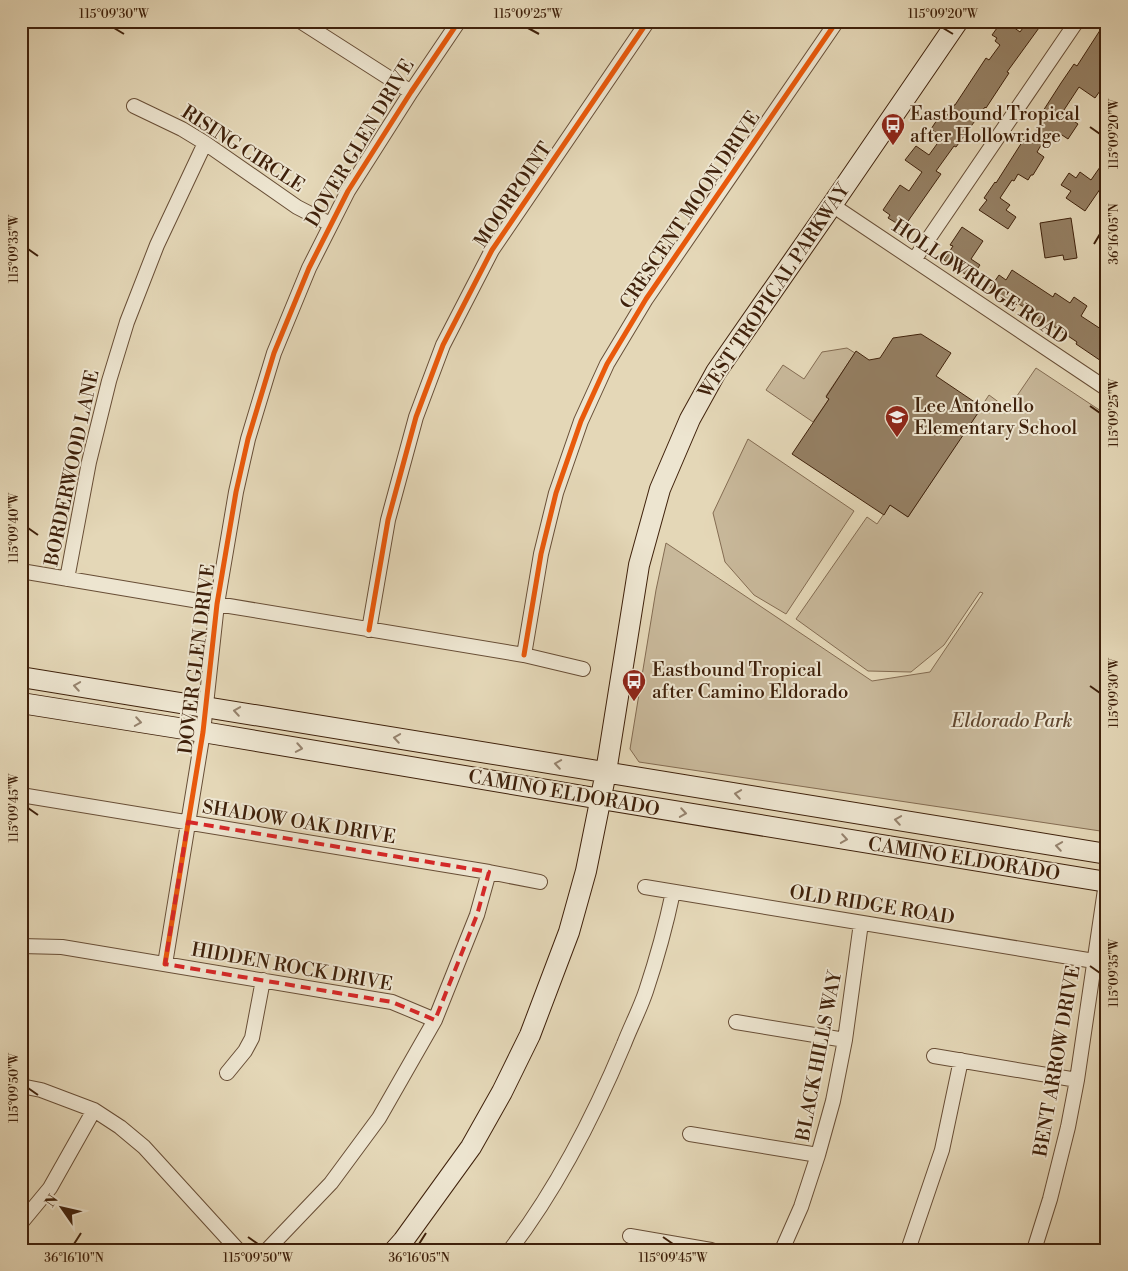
<svg xmlns="http://www.w3.org/2000/svg" width="1128" height="1271" viewBox="0 0 1128 1271" font-family="'Libre Bodoni',serif">
	<rect width="100%" height="100%" fill="#e4d7b7"/>
	<filter id="stains"><feTurbulence type="fractalNoise" baseFrequency=".004" numOctaves="4"/><feColorMatrix values="0 0 0 0 .2 0 0 0 0 .09 0 0 0 0 .02 0 0 0 .5 -.17"/></filter>
	<radialGradient id="worn" r=".72"><stop offset=".6" stop-color="#630" stop-opacity="0"/><stop offset="1" stop-color="#630" stop-opacity=".3"/></radialGradient>
	<path fill="#c8b89a" stroke="#846c52" d="M847,348L855,353L826,396L829,399L813,422L766,390L783,365L804,379L822,352Z
		M1036,368L1107,415V832L639,762L630,749L656,590L666,543L872,681L930,672L983,593L980,592L944,645L911,672L868,671L796,619L867,517L877,524L890,505L908,517L989,395L1008,409Z
		M748,439L854,511L786,614L754,595L725,562L713,513Z"/>
	<path fill="#958064" stroke="#3f210b" d="M1002,21H1005L1020,32L1028,21H1044L1007,72L1009,73L986,108L985,107L956,147L954,146L936,171L941,174L906,224L901,220L898,224L888,218L890,215L883,210L900,185L909,191L922,172L905,160L916,146L929,155L942,137L931,129L939,117L944,120L954,105H955L986,58L989,60L1000,45L995,41L997,38L992,35Z
		M1106,21L1107,81L1095,98L1079,87L1062,113L1078,124L1068,139L1056,131L1051,138L1047,135L1037,152L1044,157L1033,175H1031L1028,180L1018,174L1014,181L1012,180L1000,198L1010,205L1006,210L1016,217L1008,229L979,210L987,200L984,198L995,182L996,183L1024,139L1029,142L1048,114L1043,111L1061,83L1074,64L1077,66Z
		M1107,157V179L1085,211L1066,198L1071,191L1061,185L1069,173L1076,178L1080,172L1091,180Z
		M1071,218L1077,258L1064,260L1063,255L1045,258L1040,223Z
		M962,227L983,241L971,259L980,265L971,278L944,260L953,246L950,245Z
		M1012,270L1053,297L1055,293L1070,303L1074,297L1087,306L1081,316L1107,333V365L1076,344L1077,342L1053,326L1051,329L1032,316L1034,313L1017,303L1016,305L990,288L999,275L1006,280Z
		M921,334L951,353L936,376L982,407L908,517L890,505L884,515L792,454L829,399L826,397L856,351L869,360L880,358L893,338Z"/>
	<g fill="none" stroke-linecap="round" stroke-linejoin="round">
		<g stroke="#684e36" stroke-width="16">
			<path id="street" d="M300,21L411,92
				M134,106L182,129L205,143L297,207L330,224
				M832,205L1107,389
				M914,260L1077,21
				M21,571L217,604L524,655L583,669
				M67,579L89,462L109,381L127,322L157,245L205,143
				M369,630L388,520L416,417L443,345L492,250L648,21
				M524,655L541,554L556,493L581,421L607,364L646,299L837,21
				M21,795L489,872L540,882
				M645,887L1094,961
				M21,946L62,947L392,1002L435,1020
				M165,964L203,732L217,604L236,492L248,439L274,353L309,268L348,191L411,92L459,21
				M736,1022L845,1040
				M934,1056L1077,1080
				M227,1073L245,1051L252,1038L263,980
				M21,1086L41,1090L94,1110L120,1127L144,1147L238,1250
				M690,1134L818,1155
				M21,1223L50,1188L94,1110
				M630,1236L711,1250
				M267,1250L331,1183L379,1118L435,1020L477,915L489,872
				M510,1250C558,1187 594,1116 624,1044C631,1026 640,1009 646,991C657,958 666,925 673,892
				M782,1250L801,1207L818,1155L833,1101L845,1040L861,923
				M908,1250L942,1150L961,1060
				M1034,1250L1050,1199L1068,1127L1077,1080L1107,876"/>
		</g>
		<g stroke="#3f210b" stroke-width="22">
			<path id="secondary" d="M21,677L1107,854
				M21,703L203,732L601,799L1107,882
				M395,1250L403,1241L471,1147L502,1092L530,1035L569,932L586,871L606,772L639,565L660,489L690,419L716,372L832,205L958,21"/>
		</g>
		<use href="#street" stroke="#ede5d0" stroke-width="14"/>
		<use href="#secondary" stroke="#ede5d0" stroke-width="20"/>
		<g stroke="#ede5d0" stroke-width="8">
			<path id="cycleway" d="M369,630L388,520L416,417L443,345L492,250L648,21
				M524,655L541,554L556,493L581,421L607,364L646,299L837,21
				M165,964L203,732L217,604L236,492L248,439L274,353L309,268L348,191L411,92L459,21"/>
		</g>
		<use href="#cycleway" stroke="#e8590c" stroke-width="5"/>
	</g>
	<defs><path id="oneway-chevron" d="M-2-3.5L2.5 0L-2 3.5" fill="none" stroke-width="1.6" stroke-linecap="round" stroke-linejoin="round" transform="scale(1.25)"/></defs>
	<g stroke="#96836e">
		<use href="#oneway-chevron" transform="translate(77 686) rotate(-171)"/>
		<use href="#oneway-chevron" transform="translate(237 711) rotate(-171)"/>
		<use href="#oneway-chevron" transform="translate(138 722) rotate(9)"/>
		<use href="#oneway-chevron" transform="translate(397 738) rotate(-171)"/>
		<use href="#oneway-chevron" transform="translate(299 748) rotate(10)"/>
		<use href="#oneway-chevron" transform="translate(558 764) rotate(-171)"/>
		<use href="#oneway-chevron" transform="translate(738 794) rotate(-171)"/>
		<use href="#oneway-chevron" transform="translate(683 813) rotate(9)"/>
		<use href="#oneway-chevron" transform="translate(898 820) rotate(-171)"/>
		<use href="#oneway-chevron" transform="translate(844 839) rotate(9)"/>
		<use href="#oneway-chevron" transform="translate(1059 846) rotate(-171)"/>
	</g>
	<path fill="none" stroke="#d62828" stroke-width="4" stroke-dasharray="10 6" stroke-linejoin="round" d="M188,822L489,872L477,915L435,1020L392,1002L165,964Z"/>
	<path fill="none" stroke="#3f210b" stroke-width="2" d="M114,28L124,34M528,28L539,34M943,28L953,34M1090,127L1100,134M1094,244L1100,234M28,249L38,256M1090,406L1100,413M28,528L38,535M1090,686L1100,693M28,808L38,815M1090,966L1100,973M28,1088L38,1095M248,1237L258,1244M663,1237L673,1244M74,1244L81,1233M419,1244L426,1233"/>
	<defs>
		<g id="bus-pin" transform="scale(1.25)"><path d="M0 17L-7.5 6A9.5 9.5 0 1 1 7.5 6Z" fill="#8f2418" stroke="#ede5d0"/><path d="M-5-6H5V4H4V6H2V4H-2V6H-4V4H-5ZM-3.5-4V0h7V-4ZM-3.5 1.2v1.5H-2V1.2ZM2 1.2v1.5H3.5V1.2Z" fill="#fff"/></g>
		<g id="school-pin" transform="scale(1.25)"><path d="M0 17L-7.5 6A9.5 9.5 0 1 1 7.5 6Z" fill="#8f2418" stroke="#ede5d0"/><path d="M0-5L7-2L0 1L-7-2ZM-4 1L0 2.5L4 1V4Q0 6-4 4Z" fill="#fff"/></g>
	</defs>
	<g fill-rule="evenodd">
		<use href="#bus-pin" x="893" y="125"/>
		<use href="#school-pin" x="897" y="417"/>
		<use href="#bus-pin" x="634" y="681"/>
	</g>
	<g text-anchor="middle" dominant-baseline="central" stroke-width="4" stroke-linejoin="round" paint-order="stroke">
		<g font-size="19" fill="#3f210b" stroke="#ede5d0" text-anchor="start">
			<text x="910" y="114">Eastbound Tropical<tspan x="910" dy="22">after Hollowridge</tspan></text>
			<text x="914" y="406">Lee Antonello<tspan x="914" dy="22">Elementary School</tspan></text>
			<text x="652" y="670">Eastbound Tropical<tspan x="652" dy="22">after Camino Eldorado</tspan></text>
		</g>
		<g font-size="19" fill="#3f210b" stroke="#ede5d0">
			<text transform="translate(360 143) rotate(-59)">DOVER GLEN DRIVE</text>
			<text transform="translate(243 149) rotate(33)">RISING CIRCLE</text>
			<text transform="translate(513 195) rotate(-56)">MOORPOINT</text>
			<text transform="translate(690 210) rotate(-56)">CRESCENT MOON DRIVE</text>
			<text transform="translate(980 282) rotate(34)">HOLLOWRIDGE ROAD</text>
			<text transform="translate(774 291) rotate(-56)">WEST TROPICAL PARKWAY</text>
			<text transform="translate(72 468) rotate(-78)">BORDERWOOD LANE</text>
			<text transform="translate(197 659) rotate(-83)">DOVER GLEN DRIVE</text>
			<text transform="translate(564 793) rotate(10)">CAMINO ELDORADO</text>
			<text transform="translate(299 822) rotate(9)">SHADOW OAK DRIVE</text>
			<text transform="translate(964 859) rotate(9)">CAMINO ELDORADO</text>
			<text transform="translate(872 905) rotate(9)">OLD RIDGE ROAD</text>
			<text transform="translate(292 967) rotate(10)">HIDDEN ROCK DRIVE</text>
			<text transform="translate(819 1056) rotate(-79)">BLACK HILLS WAY</text>
			<text transform="translate(1057 1061) rotate(-80)">BENT ARROW DRIVE</text>
		</g>
		<g font-size="19" font-style="italic" fill="#61472f" stroke="#ede5d0">
			<text x="1012" y="721">Eldorado Park</text>
		</g>
	</g>
	<rect width="1128" height="1271" fill="none" stroke="#e4d7b7" stroke-width="55"/>
	<g transform="translate(62 1208) rotate(304)" stroke="#ede5d0" stroke-width="4" paint-order="stroke">
	<path d="M0-4L9 19L0 12L-9 19Z" fill="#3f210b"/>
	<text y="-8" font-size="14" font-weight="bold" text-anchor="middle" fill="#3f210b">N</text>
	</g>
	<rect x="28" y="28" width="1072" height="1216" fill="none" stroke="#3f210b" stroke-width="2"/>
	<g font-size="12" text-anchor="middle" fill="#3f210b">
		<text x="114" y="18">115°09'30"W</text>
		<text x="528" y="18">115°09'25"W</text>
		<text x="943" y="18">115°09'20"W</text>
		<text transform="translate(1114 134) rotate(-90)" y="4">115°09'20"W</text>
		<text transform="translate(1114 234) rotate(-90)" y="4">36°16'05"N</text>
		<text transform="translate(14 249) rotate(-90)" y="4">115°09'35"W</text>
		<text transform="translate(1114 413) rotate(-90)" y="4">115°09'25"W</text>
		<text transform="translate(14 528) rotate(-90)" y="4">115°09'40"W</text>
		<text transform="translate(1114 693) rotate(-90)" y="4">115°09'30"W</text>
		<text transform="translate(14 808) rotate(-90)" y="4">115°09'45"W</text>
		<text transform="translate(1114 973) rotate(-90)" y="4">115°09'35"W</text>
		<text transform="translate(14 1088) rotate(-90)" y="4">115°09'50"W</text>
		<text x="74" y="1262">36°16'10"N</text>
		<text x="258" y="1262">115°09'50"W</text>
		<text x="419" y="1262">36°16'05"N</text>
		<text x="673" y="1262">115°09'45"W</text>
	</g>
	<rect width="100%" height="100%" filter="url(#stains)"/>
	<rect width="100%" height="100%" fill="url(#worn)"/>
</svg>
